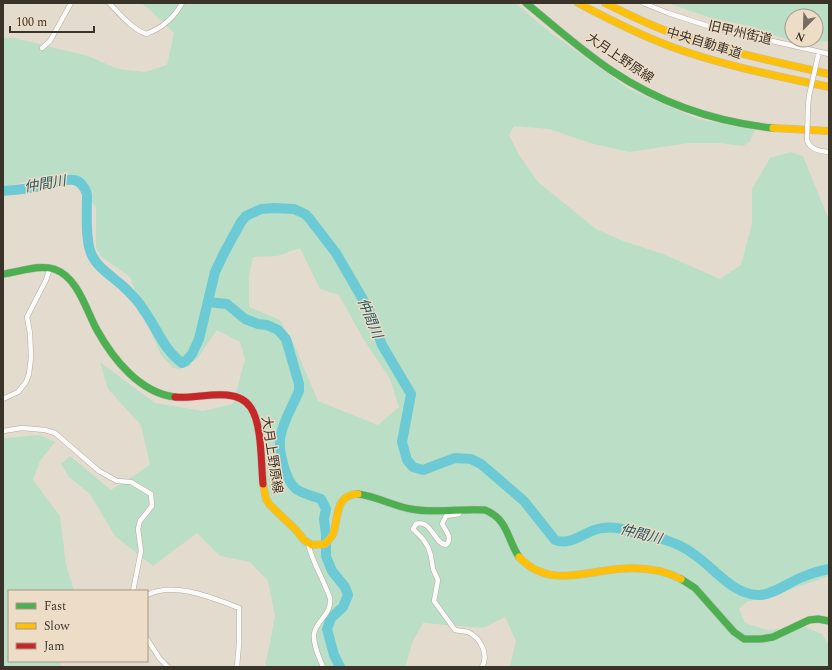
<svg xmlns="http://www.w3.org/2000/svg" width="832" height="670" viewBox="0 0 832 670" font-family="Spectral,'Noto Sans JP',serif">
	<rect width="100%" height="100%" fill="#e4dbcf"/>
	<path fill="#bbdec6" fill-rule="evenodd" d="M141,3H515L551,33L629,89L698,119L755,130L750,141L743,146L720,143H689L629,152L590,143L549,129L514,126L509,135L519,155L538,182L596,229L623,241L663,254L720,279L741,265L752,223V189L770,158L790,152L803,156L829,220V576L763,599L748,601L739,609L745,623L767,630L805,627L822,634L829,645V667H510L516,641L505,617L483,628L423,623L412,643L406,665L407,667H265L275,617L268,581L250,562L220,556L197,533L153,566L115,536L90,494L69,477L61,464L70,456L111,490L150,465L141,425L108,389L100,362L155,403L203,411L233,404L245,359L240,342L217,330L197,359L180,369L173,368L161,355L145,319L130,277L102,257L96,248V207L68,173L38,178L3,188V38H14L88,56L118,69L145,72L167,65L174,33L149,9ZM300,248L320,289L339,295L364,340L390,379L399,407L378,425L318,401L293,342L280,320L249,307V276L253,257L277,256Z
		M668,3H829V41L796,43L753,27L708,17ZM792,16H816V40H792Z
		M40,435L55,442L40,461L33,480L60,516L66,564L74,591H9V661H60L61,667H3V440L4,438Z"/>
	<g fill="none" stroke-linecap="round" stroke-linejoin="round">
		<path stroke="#6ccad5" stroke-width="10" d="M3,191C15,190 28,189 40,186C51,184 63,178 74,180C81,181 86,189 87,195C87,211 85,239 91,253C97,269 116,278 127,290C133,296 139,302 143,309C157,328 163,349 182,363L186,361L192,354L199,339L215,272L223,255L241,222L246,216L261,209L274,208L294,209L305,214L309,218L336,253L369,310L382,345L411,394L402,442L407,460L413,467L423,470L455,458L471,459L481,464L524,501L555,540C572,547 586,529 603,528C622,526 628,532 644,536C650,537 656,537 662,539C673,542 686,548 695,555C715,569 732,594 758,595C771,596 788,583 800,578C809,574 819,571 829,569
			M208,302L227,304L245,319L258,324L267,325L278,330L286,339L299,384V391C293,405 284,420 281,434C277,447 285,480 296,489C303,494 313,496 321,499L326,509L324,519L326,535V556L332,571L345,587L348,595L343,607L331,618L327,629L334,655L340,667"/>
		<g stroke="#b1aaa1" stroke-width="5.5">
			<path id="street" d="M109,3C120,14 132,29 146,34C161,29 175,17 182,3
				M643,3L668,13L711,27L829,54
				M42,48L50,41L71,3
				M808,106L809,96
				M807,140C810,150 820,151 829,152
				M3,399L18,392L26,382L29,374L31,357L30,333L27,317L46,280L50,268
				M3,431L22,428L45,430L55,433L99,471L117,481L131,482L151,494L152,506L140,521L138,529L141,551L133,591
				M462,509L459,514L446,516L442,524C446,531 453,538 446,545C433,543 432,519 416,524L413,529L423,539L428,547L431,556L433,569L438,580L434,601L455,630C459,631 464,631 468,632C481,638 489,655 482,667
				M308,543C311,557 317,568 323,581C325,586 328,592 330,598C332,615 316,620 314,634C313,645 319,657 323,667
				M147,595C174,581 213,598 239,608V643L237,667
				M147,639L160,659L168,667"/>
		</g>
		<g stroke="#bfbab4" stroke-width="8">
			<path id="fast" d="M526,3C554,26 582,51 612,71C660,103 716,122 773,128
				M3,274C19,272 39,264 54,269C78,277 86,310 97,330C113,359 140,393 175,397
				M358,494C376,496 393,506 411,509C435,514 461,508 485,510C508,519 507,539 519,557
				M681,579L695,588L734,632L744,639H761L773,637L809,620L818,619L829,621"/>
		</g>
		<g stroke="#bfbab4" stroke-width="8">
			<path id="slow" d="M578,3C610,20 641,36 675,48C725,66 777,76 829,87
				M605,3C627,14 649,25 672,33C723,51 776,62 829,74
				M773,128L829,131
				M263,484L266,499L270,505L296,530L304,540L312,545L325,544C328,541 331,538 333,534C339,518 334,495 358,494
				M519,557C548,588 583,572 618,569C639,567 662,569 681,579"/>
		</g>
		<g stroke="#bfbab4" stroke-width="8">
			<path id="jam" d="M175,397C192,399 210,393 227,395C237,396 246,400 251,408C262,424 261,464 263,484"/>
		</g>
		<use href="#street" stroke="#fbfaf8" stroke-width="4.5"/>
		<use href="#fast" stroke="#4caf50" stroke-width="7"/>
		<use href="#slow" stroke="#ffc107" stroke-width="7"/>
		<use href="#jam" stroke="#c62828" stroke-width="7"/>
		<g stroke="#b1aaa1" stroke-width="5.5" stroke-linecap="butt">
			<path id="street-bridge" d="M809,96L818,56
				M807,140L808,106"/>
		</g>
		<use href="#street-bridge" stroke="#fbfaf8" stroke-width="4.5"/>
	</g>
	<g text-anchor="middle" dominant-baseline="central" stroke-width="3" stroke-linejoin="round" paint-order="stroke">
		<g font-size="13" fill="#39332a" stroke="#eddcc6">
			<text transform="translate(740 33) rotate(13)">旧甲州街道</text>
			<text transform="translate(704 43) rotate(17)">中央自動車道</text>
			<text transform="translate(620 58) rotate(34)">大月上野原線</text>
			<text transform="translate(272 455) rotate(81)">大月上野原線</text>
		</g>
		<g font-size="14" font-style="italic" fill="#255b65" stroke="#eddcc6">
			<text transform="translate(45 184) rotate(-9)">仲間川</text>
			<text transform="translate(370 318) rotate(67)">仲間川</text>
			<text transform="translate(641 534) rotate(14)">仲間川</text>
		</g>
	</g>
	<rect width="832" height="670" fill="none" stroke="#39332a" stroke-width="8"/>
	<rect x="8" y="590" width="140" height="72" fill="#eddcc6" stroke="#a59888"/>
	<rect x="16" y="603" width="20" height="6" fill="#4caf50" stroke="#a59888"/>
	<text x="44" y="610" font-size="12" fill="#39332a">Fast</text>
	<rect x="16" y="623" width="20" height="6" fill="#ffc107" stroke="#a59888"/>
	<text x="44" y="630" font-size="12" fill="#39332a">Slow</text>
	<rect x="16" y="643" width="20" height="6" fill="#c62828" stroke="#a59888"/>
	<text x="44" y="650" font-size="12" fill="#39332a">Jam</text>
	<g transform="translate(804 28) rotate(203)"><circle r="19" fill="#eddcc6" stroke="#a59888"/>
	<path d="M0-3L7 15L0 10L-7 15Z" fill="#756e64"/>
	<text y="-6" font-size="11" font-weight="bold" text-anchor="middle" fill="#39332a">N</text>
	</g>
	<path d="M10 26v6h84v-6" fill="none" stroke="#39332a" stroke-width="2"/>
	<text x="16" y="26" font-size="12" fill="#39332a" stroke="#eddcc6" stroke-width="3" paint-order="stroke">100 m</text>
</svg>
